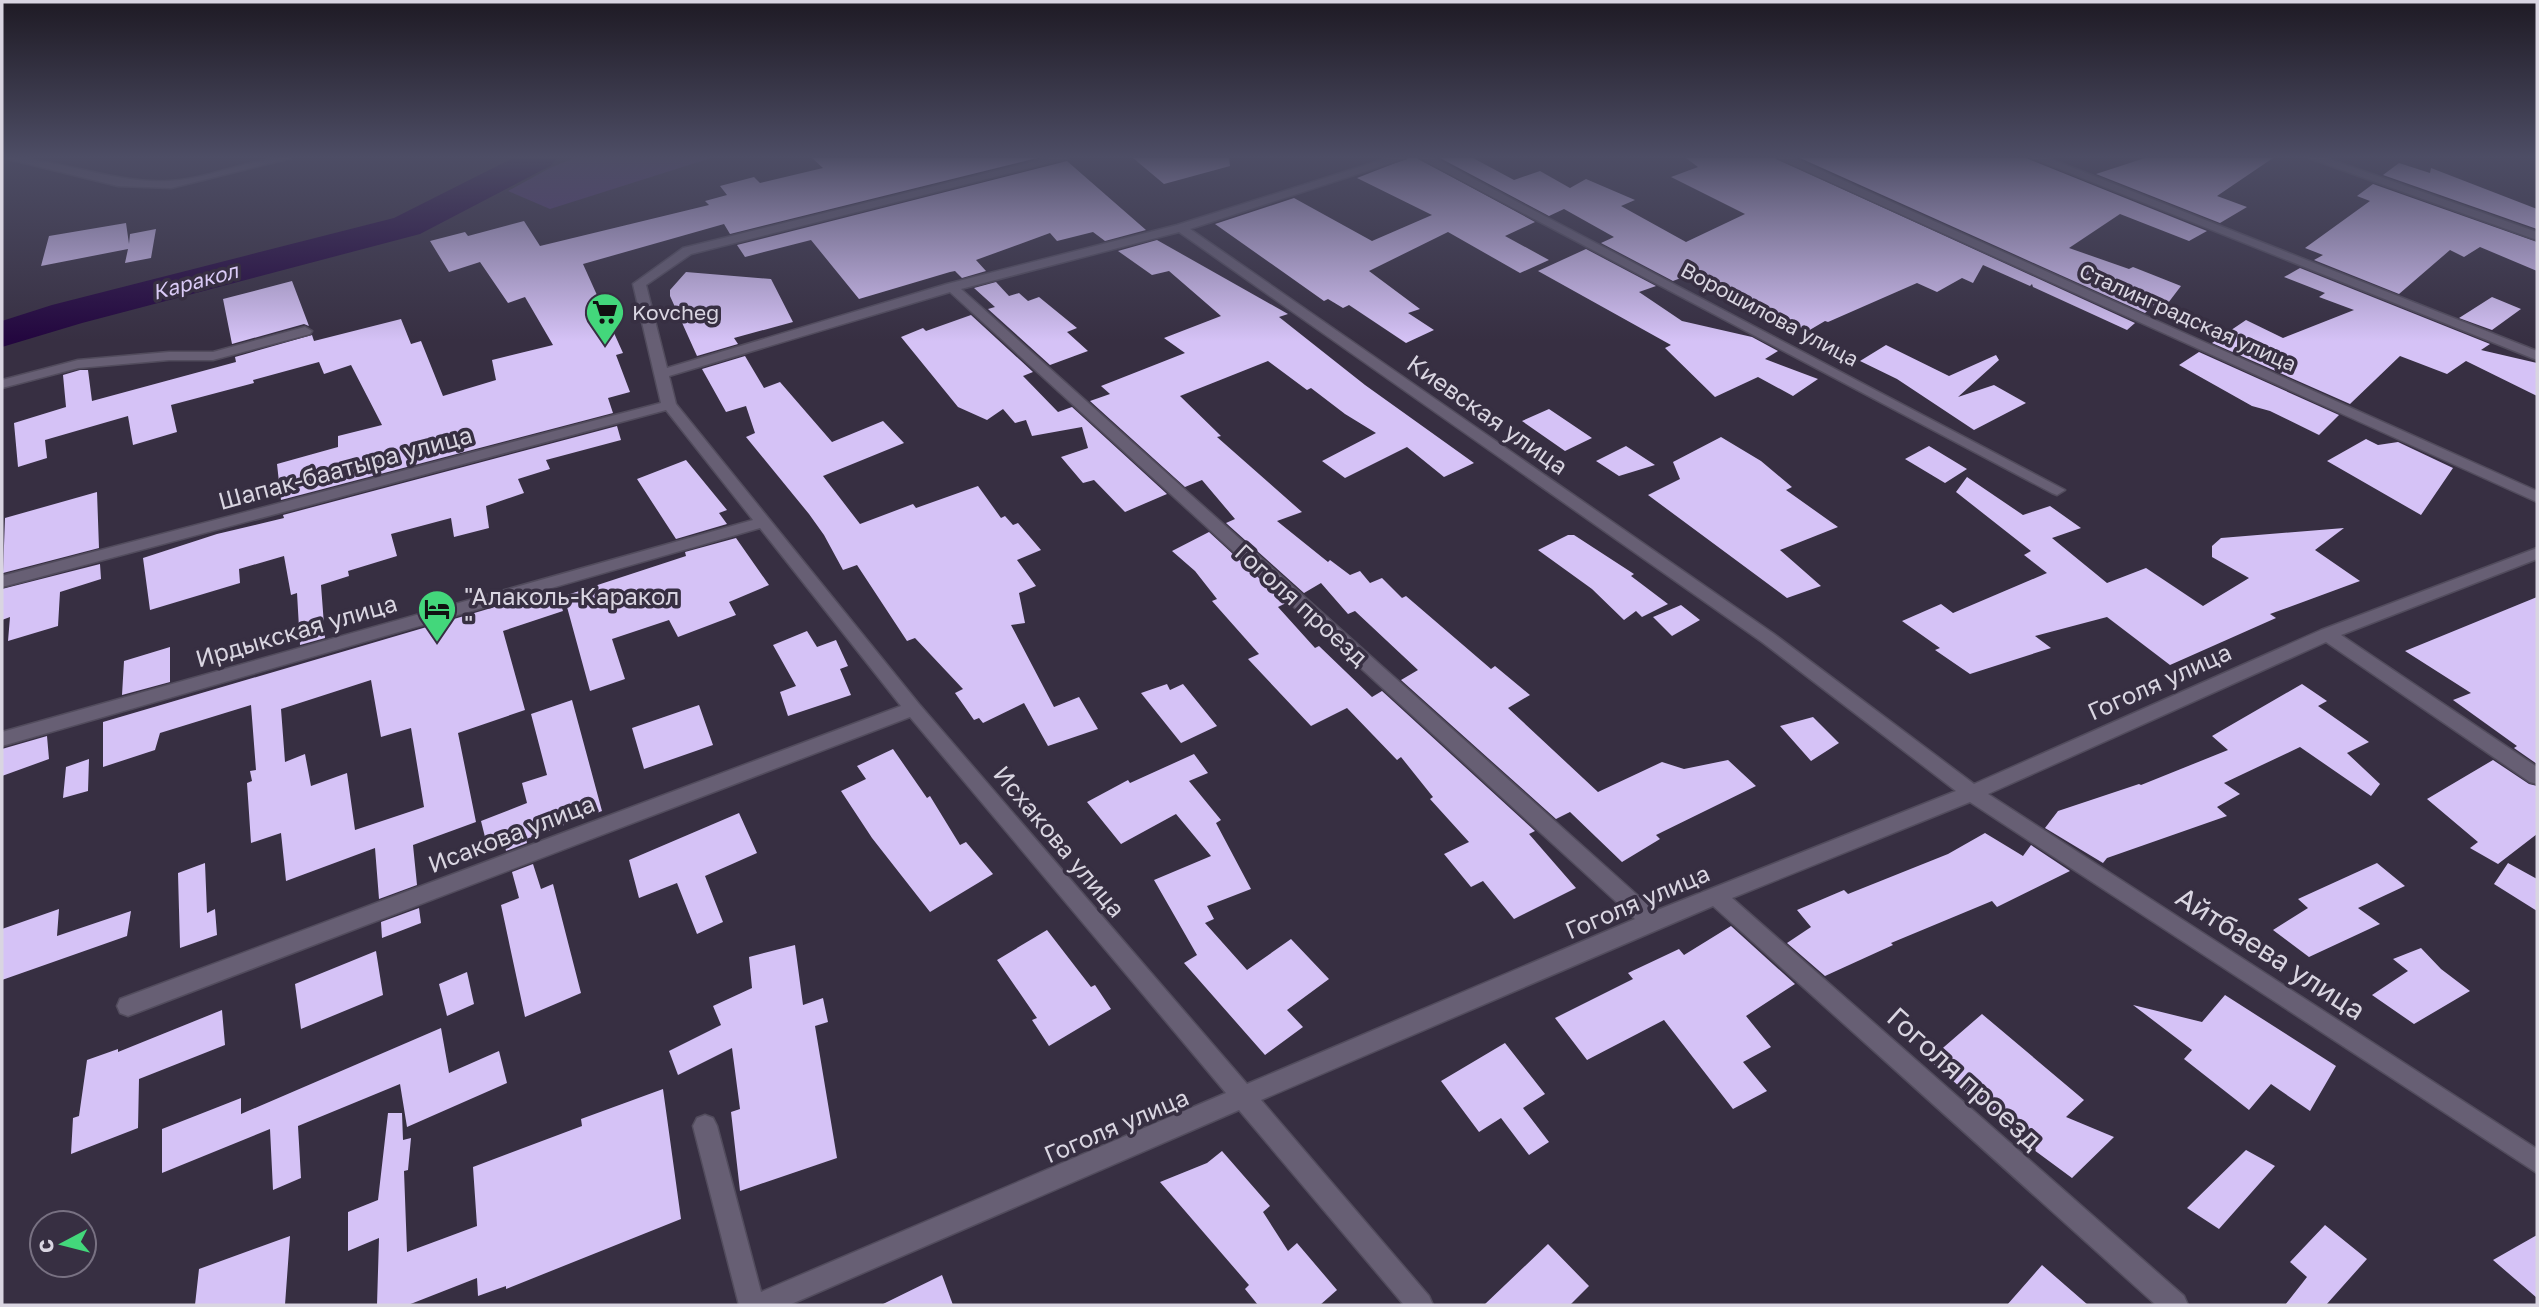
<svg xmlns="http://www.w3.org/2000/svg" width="2539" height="1307" viewBox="0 0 2539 1307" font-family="'Golos Text',sans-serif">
	<rect width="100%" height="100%" fill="#372f42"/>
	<path fill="#533a75" d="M574,158H711L550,209L508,191L550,168Z"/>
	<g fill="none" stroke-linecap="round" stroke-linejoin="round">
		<path fill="#23063f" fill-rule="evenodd" d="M513,158H557L552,165L420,234L82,323L2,347V321L52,305L394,218Z"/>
	</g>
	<path fill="#d5c2f6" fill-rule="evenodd" d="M812,158H1037L730,234L724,224L583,264L623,353L616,355L630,392L608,398L613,413L281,500L277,464L338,447V436L382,425L351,365L324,374L319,362L253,380L254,383L171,405L177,432L133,445L128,416L45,440L47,458L18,467L14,423L66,407L63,375L80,370H88L92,401L236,362L235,357L312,335L314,341L401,319L411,344L421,341L443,396L496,380L492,360L553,345L525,297L508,303L480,262L449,272L430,241L465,232L468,236L524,221L540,246L709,205L705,201L727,195L720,186L754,177L760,183L823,168Z
		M1133,158H1229L1230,166L1164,184Z
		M1408,158H1417L1535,222L1505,236L1549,260L1520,273L1448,232L1369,271L1420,309L1408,313L1434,330L1406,343L1349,305L1343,308L1328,299L1324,301L1215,224L1294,198L1372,241L1432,215L1357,178Z
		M1440,158H1473L1514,180L1540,171L1570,188L1586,179L1635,200L1621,206L1686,242L1745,214L1671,177L1698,167L1686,158H1775L2135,323L2127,330L2033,287L2032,284L2030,286L1983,265L1973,283L1962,278L1937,292L1917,283L1828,322L1825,321L1808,331L1691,274L1673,281L1601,243L1614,237L1564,209L1549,216Z
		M1800,158H2026L2207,231L2189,241L2120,214L2069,248L2129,269L2133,267L2181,286L2165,307L2156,303L2145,313Z
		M2145,158H2273L2217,196L2247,207L2220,223L2096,174Z
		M1067,161L1146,230L1105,241L1093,232L1057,241L1050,233L976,260L986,271L962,278L955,271L950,272L859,299L811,240L745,257L737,245Z
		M2399,163L2430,173L2431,168L2537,209V229L2383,175Z
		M2373,184L2537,242V271L2480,247L2464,257L2450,250L2399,294L2314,260L2323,255L2305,248L2370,201L2357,196Z
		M126,223L129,244L130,234L156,229L151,258L125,263L128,249L41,266L49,236Z
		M1157,240L1288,314L1279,317L1365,385L1474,463L1444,477L1407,447L1345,478L1322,461L1376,433L1345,414L1311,388L1307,390L1268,361L1180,396L1221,436L1217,437L1302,512L1277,521L1328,562L1330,560L1350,575L1360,571L1370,583L1382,578L1402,598L1406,596L1491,669L1495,666L1530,695L1508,708L1598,792L1662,762L1684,769L1728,760L1756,786L1656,835L1660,839L1622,862L1570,812L1556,819L1401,680L1418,670L1355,611L1348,614L1321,583L1304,593L1226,523L1235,519L1202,480L1185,487L1090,401L1110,394L1101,386L1185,353L1164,338L1221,316L1169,271L1152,275L1118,251Z
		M1586,249L1656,286L1639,292L1682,321L1752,337L1778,351L1765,359L1818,379L1793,396L1758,377L1715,397L1665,348L1671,345L1538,271Z
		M2300,268L2490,344L2481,350L2537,363V396L2466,361L2447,374L2400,356L2350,404L2212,343L2246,320L2283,338L2354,310L2319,297L2325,293L2284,277Z
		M686,272L771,279L793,322L734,338L738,344L697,356L670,296V290Z
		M292,281L309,326L304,324L232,344L223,299Z
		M996,282L1009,296L1019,293L1028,301L1039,297L1077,328L1067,332L1088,351L1050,365L988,309L995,307L974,288Z
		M2492,297L2521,309L2492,330L2459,318Z
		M971,315L1033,372L1023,376L1058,412L1072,407L1167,494L1125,512L1094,480L1083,483L1061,457L1088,448L1082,427L1032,436L1026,420L1015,423L1003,409L987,420L958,407L901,337L923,328L926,331Z
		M1886,345L1949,376L1996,355L1999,360L1958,397L1994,385L2026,403L1974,430L1897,379L1860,361Z
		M2199,352L2339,415L2319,435L2270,411L2252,406L2179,365Z
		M745,356L764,388L780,382L832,442L883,421L904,443L823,476L860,524L913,504L916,508L978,486L1001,518L1005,516L1013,525L1018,523L1041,550L1017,560L1036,586L1019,593L1025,623L1011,625L1054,707L1079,697L1098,729L1048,746L1024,703L983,723L979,718L974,720L955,693L963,689L915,638L907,641L857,565L843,570L824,535L809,514L746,437L755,433L746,406L726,412L702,369Z
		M1549,409L1592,438L1565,451L1522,421Z
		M617,426L621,440L546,460L550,469L518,479L524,493L486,506L489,528L454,537L451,518L391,534L397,556L348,571L349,576L321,585L325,638L300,645L297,593L291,595L284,556L239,569L240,583L150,610L143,558L217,534L284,518L283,515Z
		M1721,437L1761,461L1792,487L1786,490L1838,527L1780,550L1821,586L1787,598L1648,495L1680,479L1673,462Z
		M2366,439L2378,445L2398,442L2453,468L2421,515L2327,461Z
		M1626,446L1655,465L1619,476L1596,461Z
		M1929,446L1967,469L1945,483L1905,459Z
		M686,460L727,510L719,513L727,524L676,539L637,479Z
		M1967,477L2023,515L2050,506L2081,528L2052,538L2107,583L2146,568L2203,606L2249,578L2212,557V546L2221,538L2344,528L2315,550L2360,581L2270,614L2276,618L2170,665L2107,617L2035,636L2051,648L1970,674L1935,650L1940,648L1902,621L1941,604L1953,613L2047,573L2024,555L2031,551L1956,492Z
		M97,492L99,548L3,573L5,518Z
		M1209,532L1286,603L1278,607L1315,648L1319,646L1372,697L1382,691L1535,831L1529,834L1576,888L1514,919L1483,881L1471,887L1444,854L1469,842L1430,799L1433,797L1401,757L1397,760L1347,708L1311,726L1248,659L1259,654L1212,601L1217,599L1195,571L1172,551Z
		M1568,535H1574L1634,574L1631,576L1668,604L1642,617L1636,611L1624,620L1592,589L1538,550Z
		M736,538L769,585L729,602L736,615L678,637L669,620L612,639L625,679L590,691L564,596L686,556L685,552Z
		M100,564L101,579L60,592L58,626L8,641L10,617L2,620V589Z
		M556,589L563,611L503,631L525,710L458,733L476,822L413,845L417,885L379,899L375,848L286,881L281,833L251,843L247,783L252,781L250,771L256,770L251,705L160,733L155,750L103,767V722ZM371,680L381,737L411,728L424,807L355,830L347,773L311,786L305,754L285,762L281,709Z
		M2537,597V764L2514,748L2517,746L2453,700L2471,693L2405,651Z
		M1681,605L1700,620L1672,636L1653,617Z
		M807,631L817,647L836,640L848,666L840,669L851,695L788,716L780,692L796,686L773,645Z
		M170,647V682L122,695L124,661Z
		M1167,684L1170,690L1183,684L1217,726L1181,743L1141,693Z
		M2302,684L2327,701L2318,706L2369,742L2347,753L2380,784L2371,796L2300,747L2224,783L2240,794L2217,807L2227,816L2107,858L2103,863L2045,828L2058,811L2139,784L2141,785L2228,750L2212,736Z
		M572,700L602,811L526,839L527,843L506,851L503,838L487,845L481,821L527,803L522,783L547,775L531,714Z
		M699,705L713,745L644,769L632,728Z
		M1813,717L1839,743L1811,761L1780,726Z
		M47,736L49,759L2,776V749Z
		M893,749L927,798L930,796L960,845L966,842L993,874L930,912L872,838L841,791L866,779L857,766Z
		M1194,754L1208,773L1189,781L1221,820L1216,823L1251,889L1207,906L1214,919L1205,923L1247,970L1291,939L1329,979L1287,1010L1303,1027L1265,1055L1184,963L1197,955L1154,880L1211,856L1176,814L1121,844L1087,802L1128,780L1130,783Z
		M89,759L88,791L63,798L66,767Z
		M2493,760L2529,784L2537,786V834L2498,864L2470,848L2478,842L2427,799Z
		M739,813L757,853L705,876L723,922L697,934L677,883L639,898L629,860Z
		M1985,833L2023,856L2031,845L2070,871L1997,907L1992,901L1891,943L1893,945L1825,976L1787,943L1811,927L1797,910L1844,890L1848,894L1948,854Z
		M205,863L207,913L215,909L217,935L180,948L178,873Z
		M2377,863L2405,886L2358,908L2380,924L2309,957L2273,930L2308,908L2298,899Z
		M2508,863L2537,879V911L2494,884Z
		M533,864L541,889L553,884L581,993L525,1017L501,905L519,898L512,872Z
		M419,908L421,923L382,938L381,922Z
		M59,909L57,936L131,911L127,936L2,980V929Z
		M1731,926L1795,984L1746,1016L1771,1047L1743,1062L1767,1091L1733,1109L1664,1020L1587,1060L1555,1018L1633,979L1628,973L1679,949L1684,955Z
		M1047,930L1091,987L1095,985L1111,1009L1049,1046L1032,1020L1037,1018L997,960Z
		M795,945L803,1005L823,998L828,1022L815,1026L837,1158L740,1191L731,1112L740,1109L732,1048L678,1075L669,1051L721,1025L713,1006L752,988L749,957Z
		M2421,948L2441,969L2470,991L2414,1024L2372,995L2408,971L2393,959Z
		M376,951L383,995L301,1029L295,984Z
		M467,972L474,1004L447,1016L439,984Z
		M2225,995L2336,1066L2310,1111L2271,1084L2249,1110L2184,1059L2192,1050L2133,1005L2202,1022Z
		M222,1010L225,1045L139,1079L138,1128L71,1154L73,1118L79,1116L87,1060L118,1049V1052Z
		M1982,1014L2084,1100L2066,1117L2114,1137L2072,1178L2022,1141L1929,1060Z
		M441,1028L449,1073L499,1051L507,1083L407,1127L400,1084L298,1126L301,1178L273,1190L270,1129L162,1173V1129L241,1098V1114Z
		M1505,1043L1545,1094L1523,1108L1549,1142L1529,1155L1501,1118L1479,1132L1441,1081Z
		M663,1089L681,1219L506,1289V1286L478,1296L477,1278L408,1305H377L379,1238L348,1251V1212L378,1200L388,1113H402L403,1140L411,1138L408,1170L404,1171L407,1252L477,1226L473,1167L582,1126L581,1119Z
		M2246,1150L2275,1166L2219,1229L2187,1208Z
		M1222,1151L1270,1206L1263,1212L1288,1251L1297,1243L1337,1290L1320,1305H1258L1245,1289L1249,1285L1160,1182L1207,1163Z
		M2325,1225L2367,1259L2326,1305H2285L2307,1277L2290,1262Z
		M2537,1235V1298L2493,1260Z
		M290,1236L285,1305H195L199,1269Z
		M1548,1244L1589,1286L1570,1305H1484Z
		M2042,1265L2088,1305H2007Z
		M942,1275L953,1305H881Z"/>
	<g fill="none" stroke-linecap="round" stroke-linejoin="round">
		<g stroke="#524c5d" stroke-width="3">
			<path id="minor" d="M4,158C60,158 112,184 169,181C210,179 248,158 291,158L171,188L118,186Z
				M1049,158H1069L691,254L646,285L667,368L947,284L1177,225L1388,158H1406L1190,229L1774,634L1974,784L2321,630L2537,548V559L2341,635L2537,767V784L2530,782L2326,642L1988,794L2537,1149V1173L1970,802L1732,898L2184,1296L2188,1305H2156L1713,906L1261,1100L1429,1296L1433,1305H1404L1239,1110L789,1305H739L693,1126L697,1118L705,1115L713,1118L717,1126L761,1292L1226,1093L910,717L136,1013L128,1016L120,1013L117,1006L120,999L901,706L760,528L2,746V732L753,520L666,410L2,587V576L661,403L633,284L683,248ZM1179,232L1762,642L1956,791L1655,911L961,289ZM950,292L1635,919L1247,1084L919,704L676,404L669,376Z
				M1419,158H1434L2065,490L2057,495L2052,493Z
				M1777,158H1793L2537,491V502Z
				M2032,158H2048L2537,351V360Z
				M2309,158H2326L2537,232V240Z
				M305,327L312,331L310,334L213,360H169L78,368L2,388V380L78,360L169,352H213Z"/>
		</g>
		<use href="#minor" fill="#675f74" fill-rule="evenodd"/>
	</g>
	<linearGradient id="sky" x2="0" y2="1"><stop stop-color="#1e1a24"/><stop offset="0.46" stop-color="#4d4d65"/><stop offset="1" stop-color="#4d4d65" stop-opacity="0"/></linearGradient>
	<rect width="2539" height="341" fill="url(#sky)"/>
	<defs>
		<g id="supermarket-pin" transform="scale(2.0125)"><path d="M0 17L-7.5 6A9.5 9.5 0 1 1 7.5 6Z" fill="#43d77b" stroke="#372f42"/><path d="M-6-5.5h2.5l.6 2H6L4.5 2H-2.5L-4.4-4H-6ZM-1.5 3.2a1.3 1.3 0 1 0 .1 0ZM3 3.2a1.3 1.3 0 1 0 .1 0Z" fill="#111"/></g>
		<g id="hotel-pin" transform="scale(2.0125)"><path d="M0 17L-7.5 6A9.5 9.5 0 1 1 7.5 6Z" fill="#43d77b" stroke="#372f42"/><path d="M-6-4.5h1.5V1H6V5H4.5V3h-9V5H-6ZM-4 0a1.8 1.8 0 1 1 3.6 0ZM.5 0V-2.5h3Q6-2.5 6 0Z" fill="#111"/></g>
	</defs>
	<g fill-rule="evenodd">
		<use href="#supermarket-pin" x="605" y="312"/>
		<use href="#hotel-pin" x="437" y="609"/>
	</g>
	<g text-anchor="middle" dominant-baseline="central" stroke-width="7" stroke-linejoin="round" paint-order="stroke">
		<g font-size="21" font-style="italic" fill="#dbcbf7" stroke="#372f42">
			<text transform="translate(195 281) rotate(-15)">Каракол</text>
		</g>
		<g font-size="21" fill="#d9d5e1" stroke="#372f42" text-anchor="start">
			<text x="632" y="312">Kovcheg</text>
		</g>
		<g font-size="21" fill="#d9d5e1" stroke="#372f42">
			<text transform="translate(1770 314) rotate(28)">Ворошилова улица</text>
			<text transform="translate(2188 317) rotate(24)">Сталинградская улица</text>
		</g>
		<g font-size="24" fill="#d9d5e1" stroke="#372f42">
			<text transform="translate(1488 414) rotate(35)">Киевская улица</text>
			<text transform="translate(345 467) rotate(-15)">Шапак-баатыра улица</text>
			<text transform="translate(1302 604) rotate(42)">Гоголя проезд</text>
			<text transform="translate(296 630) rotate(-16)">Ирдыкская улица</text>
			<text transform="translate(2159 681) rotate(-24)">Гоголя улица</text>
			<text transform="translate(511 833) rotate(-21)">Исакова улица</text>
			<text transform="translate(1060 841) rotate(50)">Исхакова улица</text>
			<text transform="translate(1637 901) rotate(-23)">Гоголя улица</text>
			<text transform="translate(1116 1125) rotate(-23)">Гоголя улица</text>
		</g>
		<g font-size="24" fill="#d9d5e1" stroke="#372f42" text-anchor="start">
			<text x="464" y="595">"Алаколь-Каракол<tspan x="464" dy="28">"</tspan></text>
		</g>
		<g font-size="28" fill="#d9d5e1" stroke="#372f42">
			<text transform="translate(2271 953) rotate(33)">Айтбаева улица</text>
			<text transform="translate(1965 1078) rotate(42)">Гоголя проезд</text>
		</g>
	</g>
	<rect width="2539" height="1307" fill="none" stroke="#d9d5e1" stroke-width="7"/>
	<g transform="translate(63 1244) rotate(263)"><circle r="33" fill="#372f42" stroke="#787182" stroke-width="2"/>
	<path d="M0-5L12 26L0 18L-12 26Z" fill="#43d77b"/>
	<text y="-10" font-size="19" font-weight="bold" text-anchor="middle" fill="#d9d5e1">С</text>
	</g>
</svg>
